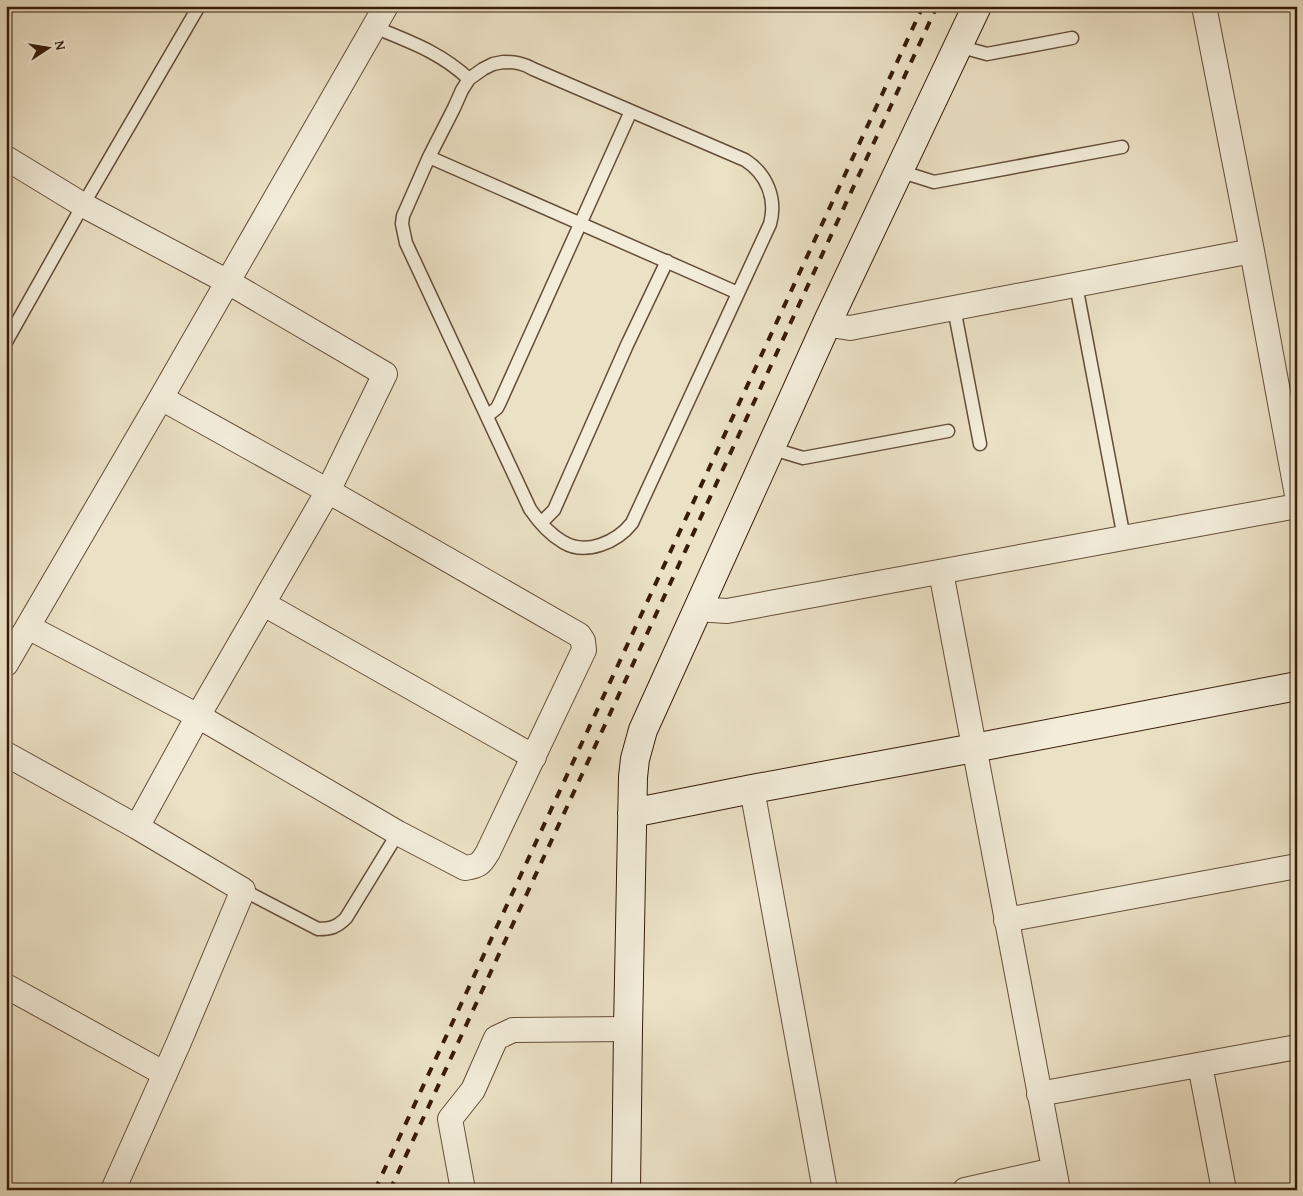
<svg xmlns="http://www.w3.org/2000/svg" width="1303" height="1196" viewBox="0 0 1303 1196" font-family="'Gentium Book Plus',serif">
	<rect width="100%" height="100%" fill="#ebe1c5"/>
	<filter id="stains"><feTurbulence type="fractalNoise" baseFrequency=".004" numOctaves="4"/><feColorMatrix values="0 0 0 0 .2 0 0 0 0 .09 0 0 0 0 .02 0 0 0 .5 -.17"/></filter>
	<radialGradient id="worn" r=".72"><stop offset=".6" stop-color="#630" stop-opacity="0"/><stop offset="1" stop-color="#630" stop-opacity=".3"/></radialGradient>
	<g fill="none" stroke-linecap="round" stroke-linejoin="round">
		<g stroke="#644d39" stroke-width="15">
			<path id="lane" d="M374,27C410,42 440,52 469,79
				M958,46L987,54L1072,38
				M503,62C515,62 523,63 533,69L745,160C767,174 777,199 770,224L632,523C617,542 586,556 563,542C549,534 539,522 530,509L406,243L402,224L403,216L429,157L454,108L462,90L469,79L483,69L493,64Z
				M429,157L738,293
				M899,171L934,182L1122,147
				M1076,285L1124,538
				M954,308L980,444
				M6,342L83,205L199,6
				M487,416L497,408L500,402L631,111
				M770,448L803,458L948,431
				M541,523L554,510L627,345L667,261
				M243,890L318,929C331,929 337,927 346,918L398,833"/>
		</g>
		<g stroke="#644d39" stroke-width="26">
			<path id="street" d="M1204,6L1252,251L1297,495
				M6,158L83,205L228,282L385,374L328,491L198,716L137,827
				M828,321L837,326L850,328L1252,251
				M941,572L1058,1190
				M264,604L534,757
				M699,606L711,610L727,611L1297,506
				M28,627L198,716L398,833L465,868C479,866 481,864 488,852L584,650L583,641L579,635L328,491L161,398
				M6,664L161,398L386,6
				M6,754L137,827L243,890L179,1042L113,1190
				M752,789L825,1190
				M1006,920L1297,866
				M6,986L165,1074
				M1200,1065L1224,1190
				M1039,1094L1297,1047
				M463,1190L450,1119L473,1090L496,1038L513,1030L628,1029
				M965,1190L1054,1170"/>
		</g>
		<g stroke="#371c0a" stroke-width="30">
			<path id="secondary" d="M632,813L752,789L974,748L1297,686
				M626,1190L628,1029L633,777L635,759L643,730L828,321L977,6"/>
		</g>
		<use href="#lane" stroke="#f2ecd9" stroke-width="12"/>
		<use href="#street" stroke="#f2ecd9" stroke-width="24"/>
		<use href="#secondary" stroke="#f2ecd9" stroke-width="28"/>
		<path stroke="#371c0a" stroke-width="4" stroke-dasharray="9 9" stroke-linecap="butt" d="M375,1190L923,6
			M390,1190L937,6"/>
	</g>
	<rect width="1303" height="1196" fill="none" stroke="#ebe1c5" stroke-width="25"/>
	<rect x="8" y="8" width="1288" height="1181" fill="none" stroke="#371c0a" stroke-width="2.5"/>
	<rect x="12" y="12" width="1278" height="1171" fill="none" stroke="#371c0a"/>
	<g transform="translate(48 48) rotate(78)" stroke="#f2ecd9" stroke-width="4" paint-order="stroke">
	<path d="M0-4L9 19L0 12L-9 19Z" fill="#371c0a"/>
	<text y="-8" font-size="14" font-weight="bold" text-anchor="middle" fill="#371c0a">N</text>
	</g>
	<rect width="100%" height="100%" filter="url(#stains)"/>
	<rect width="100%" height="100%" fill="url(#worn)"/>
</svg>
